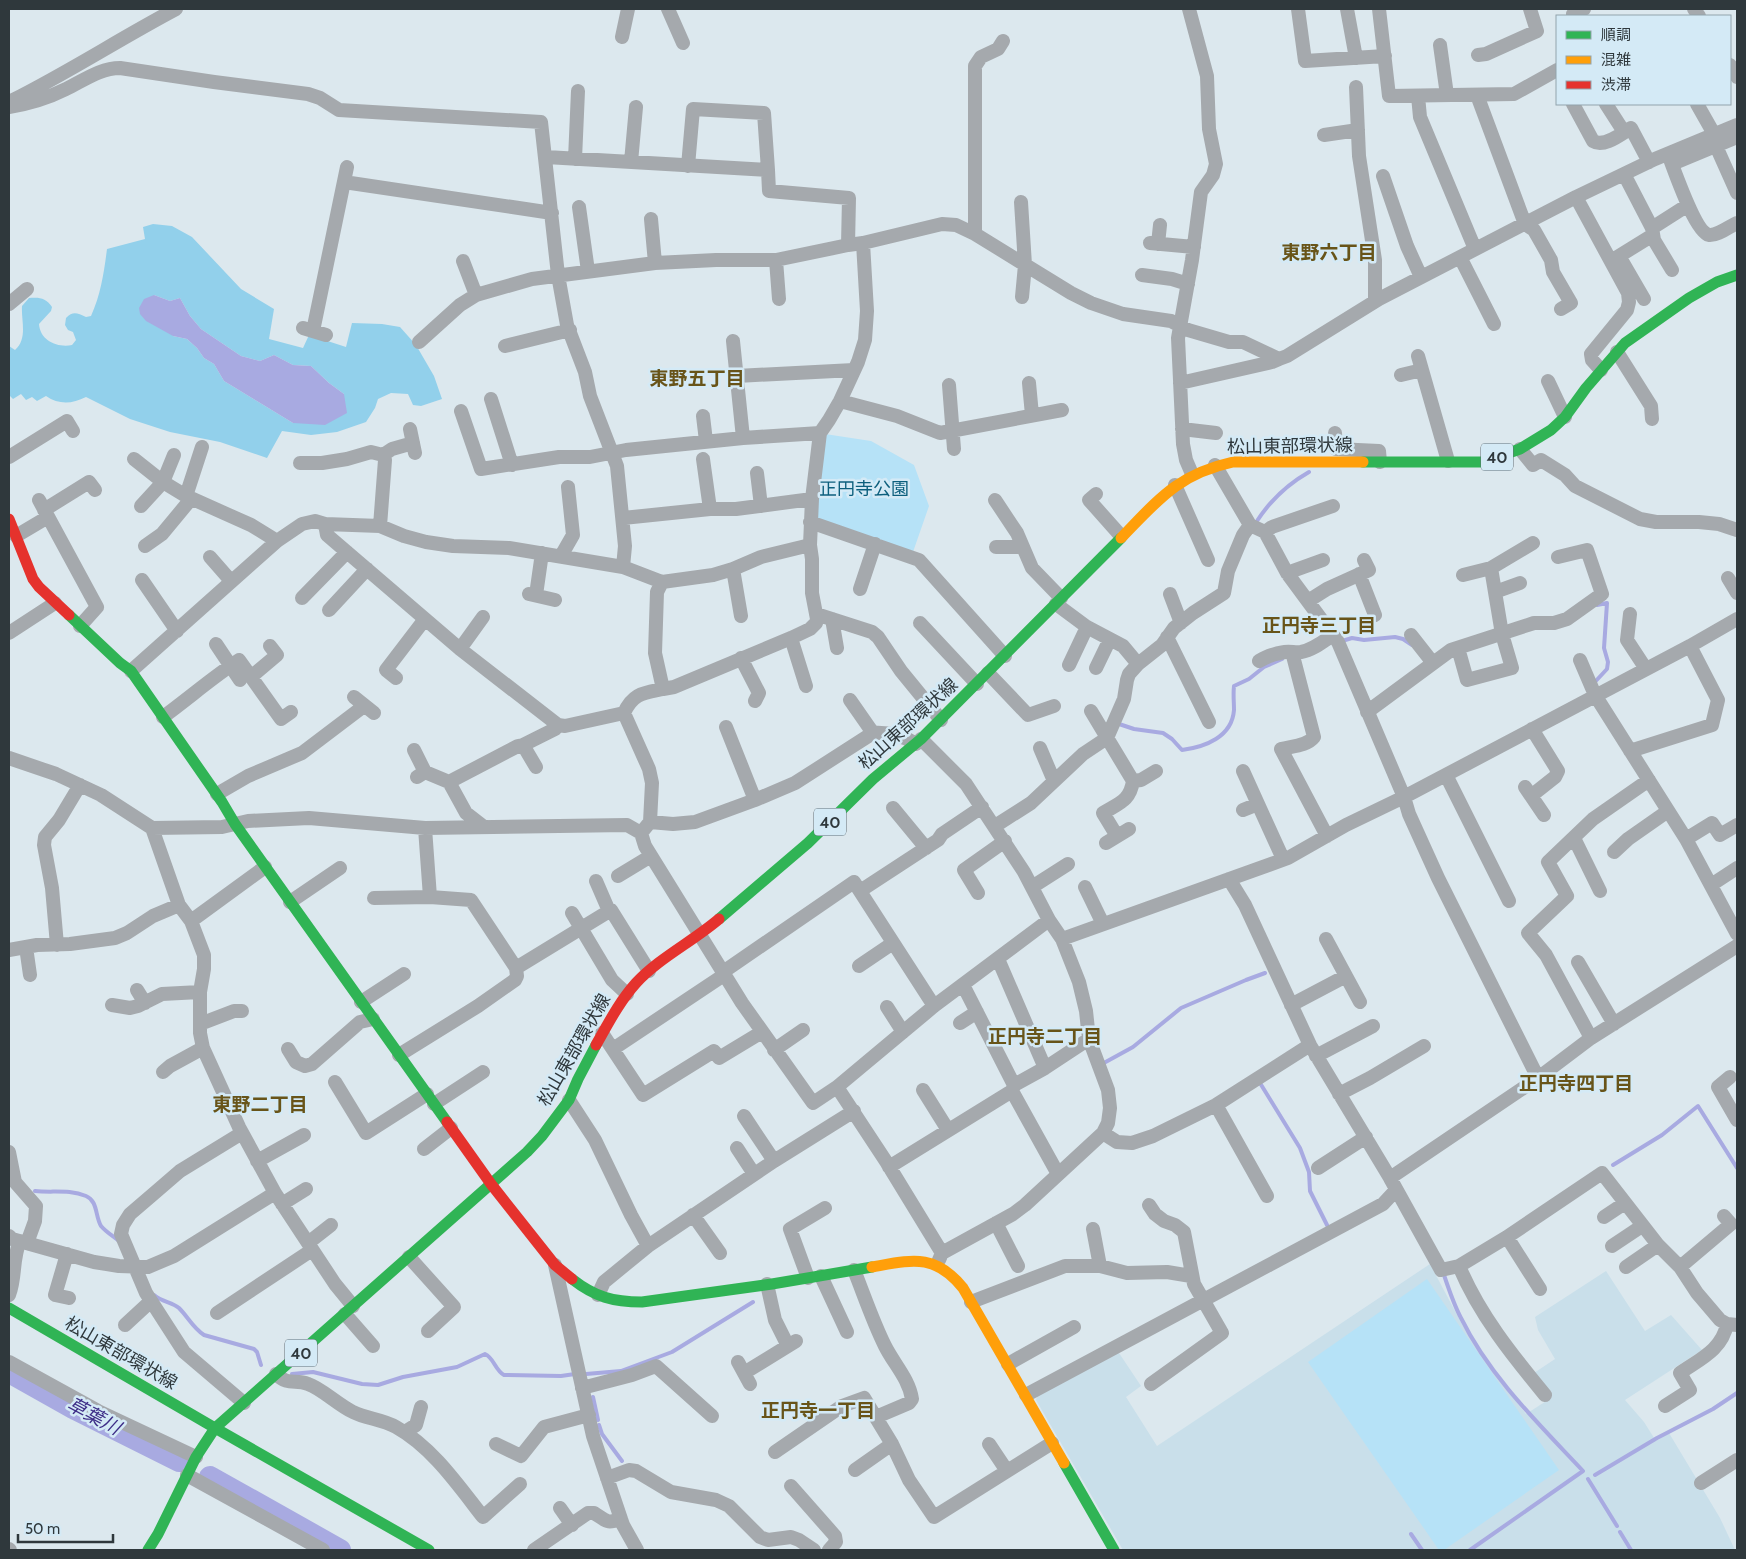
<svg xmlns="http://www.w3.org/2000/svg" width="1746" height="1559" viewBox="0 0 1746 1559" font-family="Cabin,'Noto Sans JP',sans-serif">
	<rect width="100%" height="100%" fill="#dce8ee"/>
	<path fill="#c9dfea" d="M1430,1264L1463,1326L1495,1375L1526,1414L1551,1398L1534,1373L1555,1359L1538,1330L1535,1317L1606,1271L1645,1331L1671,1315L1702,1350L1625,1400L1644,1422L1656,1441L1669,1433L1720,1518L1735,1550H1123L1036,1400L1038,1394L1117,1350L1141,1386L1126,1397L1157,1446Z"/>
	<path fill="#b6e2f7" d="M825,434L871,441L914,465L929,506L913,552L815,519Z
		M1427,1279L1559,1470L1444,1550H1439L1308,1362Z"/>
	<path fill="#92d0eb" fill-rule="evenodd" d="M153,224L172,226L192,237L241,289L274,309L269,339L303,348L309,335L346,347L352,323L382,324L400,327L416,345L434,376L442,399L421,406L413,405L408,394L391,393L378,399L375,408L366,422L337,432L311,435L282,431L267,458L220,442L170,432L130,419L86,397C72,404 59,405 46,396L37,401L32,397L26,400L21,394L13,399L9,395V346L15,350C28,338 21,321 22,306L29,298C40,297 46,298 52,307L51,311L39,324C40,341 58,348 72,345L76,340L73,332L68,330L65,325L66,318C73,311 77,313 86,317L91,316C101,294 104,272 107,249L145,239L143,227ZM154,295L170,301L180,298L190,316L201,329L241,356L260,361L274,355L293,365L311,366L329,383L344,394L293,423L224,381L214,364L204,358L197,348L187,339L173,336Z"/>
	<path fill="#a8aae1" d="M154,295L170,301L180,298L190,316L201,329L241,356L260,361L274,355L293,365L311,366L329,383L344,394L347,413L325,425L293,423L224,381L214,364L204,358L197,348L187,339L173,336L146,321L140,314L139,308L144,299Z"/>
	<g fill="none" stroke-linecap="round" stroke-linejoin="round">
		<path stroke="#a8aae1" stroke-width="4" d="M1257,521C1270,501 1288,484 1309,472
			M1342,641L1352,638L1364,640L1395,637L1403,639L1412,645
			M1593,684L1607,669L1608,662L1604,648L1607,603L1597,605
			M1116,723L1134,729L1163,733L1172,739L1182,750C1205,747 1232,737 1234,710C1234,702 1233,694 1234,686L1249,679L1264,667L1282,659
			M1102,1064L1133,1047L1181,1008L1246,980L1265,973
			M1260,1083L1300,1148L1309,1172L1310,1191L1327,1225
			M1613,1165L1662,1135L1698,1106L1737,1168
			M35,1191C52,1193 69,1189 86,1196C98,1201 95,1216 101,1226C106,1232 113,1236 119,1241
			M1444,1275C1449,1290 1454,1305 1461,1318C1490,1377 1539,1424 1583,1471L1470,1550
			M154,1295C162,1302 172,1302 179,1308C188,1317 193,1328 204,1335L254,1349L257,1352L261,1365
			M292,1374L313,1372L362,1384L378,1385L403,1377L457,1367L485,1354C494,1358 495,1370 504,1375L561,1376L575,1374
			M586,1374L621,1371L672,1352L753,1302
			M593,1397L598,1420
			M599,1425L602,1434L622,1461
			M1595,1475L1657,1438L1713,1409L1737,1393
			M1588,1479L1617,1526
			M1620,1532L1631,1550
			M1411,1534L1422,1550"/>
		<path stroke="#a8aae1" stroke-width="22" d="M9,1372L73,1408L179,1461
			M210,1477L340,1550"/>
		<path stroke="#a5a9ad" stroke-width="14" d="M668,9L683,43
			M1189,9L1207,76L1209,129L1216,164L1213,175L1201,192L1192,260L1178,338L1183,444L1186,460L1192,474
			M1298,9L1305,61L1385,56
			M1347,9L1356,58
			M1379,9L1389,96L1514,94L1557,70
			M1694,9L1699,16
			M1573,14L1584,9
			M622,37L628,9
			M1440,45L1447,95
			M1478,55L1486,54L1537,31L1530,9
			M1730,65L1737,77
			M1356,87L1359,156L1375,260V301
			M1477,95L1525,224L1534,230L1551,260L1553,272L1571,303L1561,309
			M1418,96L1420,117L1475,249
			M13,100C69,72 121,38 176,9
			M1573,104L1593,141C1604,148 1621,134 1631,128L1649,162
			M1606,104L1624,132
			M1697,104L1714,134
			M9,107C28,104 48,98 66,89C83,81 100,68 120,68L214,82L308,94L320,98L339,110L541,122L558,275L567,325L585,372L590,396L617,466L625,546L623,567
			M1324,135L1358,130
			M1716,146L1737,193
			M1668,154C1674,169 1695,232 1709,235C1717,236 1730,226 1737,223
			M546,157L768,170L769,191L849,198L848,245
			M575,159L578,91
			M631,162L636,107
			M1672,164L1737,137
			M688,166L693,109L764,113L768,170
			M1624,174L1652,228L1654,240L1672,270
			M1383,176L1407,246L1421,277
			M344,182L552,213
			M1576,197L1628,293L1629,302L1627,310L1591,354L1592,360L1601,370
			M1021,202L1025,265L1022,297
			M579,207L588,271
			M651,219L655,263
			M1652,228L1688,205
			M975,234V66L981,57L998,49L1003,41
			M1150,243L1194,247
			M1158,244L1160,225
			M1619,256L1644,299
			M1460,257L1494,324
			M776,260L779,299
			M463,261L476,295
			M1611,261L1653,235
			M1142,275L1172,279L1188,284
			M9,304L27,289
			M303,328L326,335
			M313,331L347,167
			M733,341L743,438
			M419,342L460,305L476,295L532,279L655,263L716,260H776L848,245L863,243L942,224L956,225L975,234L1071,293L1091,303L1123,314L1171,321L1188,330L1229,342H1243L1279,359L1287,356L1379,299L1576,197L1655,159L1737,125
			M505,346L570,330
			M1617,352L1651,406L1652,419
			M1418,356L1448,461
			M1401,375L1422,370
			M737,376L854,370
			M1548,381L1565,417
			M1029,383L1032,415
			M1180,383L1272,362L1279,359
			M949,385L954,449
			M491,399L512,465
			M840,401L897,416L940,433L1062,410
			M461,411L481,469L559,457H590L626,450L743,438L820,433
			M703,416L706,441
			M410,429L415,453
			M1182,429L1216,433
			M1335,433L1336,449L1379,451L1380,462
			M1520,449L1533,465L1541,460L1565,475L1575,486L1640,519L1656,522H1699L1719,524L1737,530
			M383,455L392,449L413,443
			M9,457L67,421L73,431
			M134,459L163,482L186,496L251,525L277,541
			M703,459L710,509
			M300,463H322L347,459L371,452L383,455L385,460L380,526
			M1215,465L1250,525L1265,532L1287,573L1338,642L1404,797L1409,814L1438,878L1538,1078
			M757,473L761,506
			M1175,485L1208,560
			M1096,494L1089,500L1121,536
			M186,496L202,447
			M39,500L97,607L80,626
			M995,500L1017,533L1032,568L1061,598
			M141,506L163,482L174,455
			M44,510L89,482L95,490
			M623,518L710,509H736L812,499
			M810,522L919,560L1005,656
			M325,524L327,535L460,649L558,725L565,726L624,713
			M1265,532L1272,527L1333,506
			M16,536L48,517
			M145,546L162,534L191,499
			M996,547H1022
			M561,556L573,535L568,487
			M210,557L231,581
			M733,569L741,616
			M1287,573L1323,560
			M1359,574L1375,615
			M1463,575L1491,568L1533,543
			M1728,578L1737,593
			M142,580L177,631
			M860,589L875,544
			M1495,592L1520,583
			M529,594L555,600
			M1170,594L1181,623
			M536,595L542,553
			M302,598L347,552
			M1308,601L1327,589L1369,570L1364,560
			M1056,604L1087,627L1123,646L1138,664
			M329,610L367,569
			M816,614L872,632L878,637L901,671L941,720
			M1630,614L1627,640L1646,669
			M832,619L837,648
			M920,623L977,684
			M9,633L55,603
			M1411,635L1433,663
			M1167,637L1209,722
			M791,638L806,686
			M216,644L240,680
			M1458,648L1467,680L1512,668L1502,634L1491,568
			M460,649L483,617
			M1292,652L1314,737C1307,746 1292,746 1281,749L1327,836
			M741,658L759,693L755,701
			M1580,660L1595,695L1686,839L1737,934
			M1259,661C1270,655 1274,654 1285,652C1290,651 1296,653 1301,652C1313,650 1324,641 1333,635
			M1069,665L1087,627
			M1096,668L1110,639
			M131,671L277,541L302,524L315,521L325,524L380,526L404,536L426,542L453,546L509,548L623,567L662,582L713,575L733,569L761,557L810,545L812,499L820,433L829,420L840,401L858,362L865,340L867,311L863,243
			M988,673L1028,715L1054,706
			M251,677L277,655L270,646
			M396,678L386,670L425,619
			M663,689L674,687L791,638L810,629L816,623L817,619L812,593V559L810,545
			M354,697L374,713
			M850,700L873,733C889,732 902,735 916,744
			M1091,711L1133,781C1130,801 1119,803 1103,813L1117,836
			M1367,712L1451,650L1534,623H1554L1567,619L1602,594L1587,550L1558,557
			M163,717C189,698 213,677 239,660L281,719L291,712
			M726,727L755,800
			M921,739L966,784L1024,872L1049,920L1062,939L1079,982L1086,1011L1089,1039L1108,1090L1110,1108L1108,1123L1103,1133L1025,1205L1013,1214L942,1253
			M1040,748L1054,781
			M414,750L425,772L417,777
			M1630,751L1712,725L1718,700L1690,646
			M9,758L56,774L101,795L152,828L222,827L248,821L309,818L425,828L627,825L641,833L645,846L742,1003L813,1103L837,1087L934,1006L1049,920
			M536,767L523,745L555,729L558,725
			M1243,771L1283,859
			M425,772L449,782L466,813L484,827
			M1446,775L1509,901
			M1133,781L1141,780L1156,771
			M449,782L518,746L523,745
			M1525,787L1544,815
			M217,794L248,776L302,753L364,706
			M1531,796L1555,777L1558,771L1532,729
			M893,808L926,848
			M1243,810L1258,804
			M650,822L673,824L695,822L755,800L795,783L873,733
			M995,826L1031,803L1083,754L1107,738L1124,699L1127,680L1129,674L1138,664L1162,645L1174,628L1193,613L1224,593L1228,571L1243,535L1250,525
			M152,828L179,905L191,921L204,955V969L200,992V1033L203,1048L239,1127L275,1193L335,1284L353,1306
			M425,828L430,897
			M641,833L650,822L652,783L649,769L624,713C633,693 644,693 663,689L655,653L657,592L662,582
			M1574,838L1600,891
			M1686,839L1712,823L1720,835L1737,825
			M1106,843L1129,829
			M1614,852L1628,839L1668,811
			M618,876L651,856
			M1229,879L1245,905L1310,1045L1390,1178L1441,1270L1459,1266L1507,1237L1602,1173L1658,1245L1680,1267L1697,1293L1720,1320L1727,1324L1737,1325
			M596,881L609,911
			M1711,885L1737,868
			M1032,887L1068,864
			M1085,887L1103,924
			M860,891L938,840L942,834L982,807
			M978,893L964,870L1005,841
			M374,898L430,897L471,900L516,968L517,976L515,980L478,1006L399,1055
			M290,902L340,868
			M572,913L612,980L627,994
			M191,921L265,867
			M1062,939L1288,858L1346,825L1404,797L1690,646L1737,619
			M1326,939L1360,1002
			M57,945L52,888L44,845L45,837L59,820L80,785
			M26,947L30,975
			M9,950L37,945L70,944L115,938L127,933L153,916L179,905
			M998,959L1045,1068
			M1578,962L1614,1024
			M859,966L893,943
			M516,968L611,910L649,971
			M723,972L854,882L934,1006
			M963,985L1014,1085L1012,1091
			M137,990L145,1003
			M361,1002L404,974
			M112,1005L130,1008L138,1006L162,994L200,992
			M1291,1005L1346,976
			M887,1007L903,1032
			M960,1023L977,1012
			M200,1024L234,1011H242
			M602,1033L643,1095L714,1051L719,1058L762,1032
			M1591,1038L1546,955L1528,933L1567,896L1548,862L1593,819L1649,780
			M288,1049L296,1062L305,1066L312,1064L360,1022L373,1019
			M613,1049L724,975
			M774,1050L803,1030
			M1316,1056L1373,1026
			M163,1072L170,1066L203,1048
			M1730,1077L1718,1087L1737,1120
			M335,1082L366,1133L427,1094
			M1014,1085L1045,1068L1089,1039
			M837,1087L887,1163L942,1253L939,1260
			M923,1090L948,1130
			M1339,1094L1370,1078L1424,1046
			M569,1100L595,1140L631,1215L648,1246L774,1161L854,1111
			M434,1104L483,1072
			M1216,1105L1267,1196
			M744,1116L774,1161
			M242,1133L180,1171L151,1196L130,1214L123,1225L121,1234L146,1293L184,1352L244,1403
			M1103,1133L1117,1142L1132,1143L1153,1136L1216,1105L1310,1045
			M737,1148L754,1174
			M424,1149L451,1128
			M9,1152L15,1182L36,1206L35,1221L27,1243
			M257,1161L304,1135
			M889,1167L1012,1091L1058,1174
			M1318,1168L1366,1137
			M1390,1178L1538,1078L1591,1038L1737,946
			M282,1204L306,1189
			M1149,1205L1155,1214L1164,1221L1175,1225L1184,1232L1194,1284L1222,1333L1151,1384
			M693,1215L720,1253
			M1604,1217L1625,1203
			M996,1223L1018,1266
			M1093,1229L1100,1266
			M9,1236L12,1239L94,1262L119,1266L148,1267L174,1256L275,1193
			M1507,1237L1540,1289
			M308,1243L331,1225
			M1612,1246L1642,1226
			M67,1254L55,1295L69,1298
			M409,1257L454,1307L428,1331
			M555,1265L593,1436L623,1525L637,1550
			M1459,1266C1479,1314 1512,1355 1545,1395
			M1626,1267L1658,1245
			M1680,1267L1731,1224L1724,1216
			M854,1270C864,1295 873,1322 885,1346C894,1364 909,1379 912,1399L909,1403L876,1417
			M821,1276L847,1332
			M808,1278L790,1229L825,1208
			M767,1284L775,1320L788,1346
			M9,1295C16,1277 12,1259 20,1241
			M598,1295L604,1282L648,1246
			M971,1302L1065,1266H1100L1127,1273L1167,1272L1191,1276
			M217,1313L312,1250
			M345,1314L373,1346
			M125,1325L151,1301
			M9,1362L98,1411L196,1457
			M738,1362L750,1384
			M1008,1364L1074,1327
			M744,1373L796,1341
			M276,1374C288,1386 295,1379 308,1384C321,1388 338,1405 353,1412C367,1419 382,1419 396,1427C432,1447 458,1485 483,1517L520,1484
			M582,1388L632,1375L656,1366L712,1416
			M1026,1395L1383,1204L1396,1190
			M1665,1406L1690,1390L1680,1373C1700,1359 1722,1350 1727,1324
			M405,1432L416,1425L421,1407
			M496,1444L521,1456L544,1427L589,1415
			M989,1444L1007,1471
			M775,1452L842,1406L864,1398L892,1444L909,1480L934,1517L1052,1443
			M855,1470L892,1444
			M187,1475L323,1550
			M607,1478L629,1470L636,1471L671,1492L716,1500L729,1506L760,1537L768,1540L791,1537L799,1540L814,1550
			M1701,1483L1737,1460
			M791,1486L835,1536L836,1542L829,1550
			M560,1508L572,1525
			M9,1549L10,1550
			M534,1550L588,1513H594C607,1521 606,1524 621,1519"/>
		<path stroke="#30b455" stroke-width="11" d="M1363,462H1483L1520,449L1551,430L1565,417L1586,388L1625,343L1689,298L1717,282L1737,275
			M69,615L120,663L131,671L222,802L235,824L447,1122
			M719,919L808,843L873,779L921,739L1121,538
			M572,1279C595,1297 613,1302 642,1302L772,1284L872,1267
			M9,1308L215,1428
			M215,1428L429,1550
			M1064,1463L1114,1550
			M148,1550L158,1534L196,1457L215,1428L527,1152L542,1136L569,1100L578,1079L596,1045"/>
		<path stroke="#ff9f0a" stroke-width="11" d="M1121,538C1158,500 1178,474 1233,462H1363
			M872,1267C912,1260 935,1253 963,1288L1064,1463"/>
		<path stroke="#e5322d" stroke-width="11" d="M9,519L33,579L39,587L69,615
			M596,1045C608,1024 619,1002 636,983C659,958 692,942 719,919
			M447,1122L491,1184L555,1265L572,1279"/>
	</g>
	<g text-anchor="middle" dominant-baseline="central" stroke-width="5" stroke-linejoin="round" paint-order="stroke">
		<g fill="#d4eaf6" stroke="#606d74" stroke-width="1">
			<rect x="1481" y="443.5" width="32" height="27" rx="4"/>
			<rect x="814" y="808.5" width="32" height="27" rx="4"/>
			<rect x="285" y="1339.5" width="32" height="27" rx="4"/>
		</g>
		<g font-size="16" font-weight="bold" fill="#2f383c">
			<text x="1497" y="457">40</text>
			<text x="830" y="822">40</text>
			<text x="301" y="1353">40</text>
		</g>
		<g font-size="18" fill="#2f383c" stroke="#d4eaf6">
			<text transform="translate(1290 446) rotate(-1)">松山東部環状線</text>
			<text transform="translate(908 724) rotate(-42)">松山東部環状線</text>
			<text transform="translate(574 1050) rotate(-60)">松山東部環状線</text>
			<text transform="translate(121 1353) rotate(30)">松山東部環状線</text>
		</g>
		<g font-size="18" fill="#0c5f7d" stroke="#d4eaf6">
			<text x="864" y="489">正円寺公園</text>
		</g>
		<g font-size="19" font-weight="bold" fill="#685419" stroke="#d4eaf6">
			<text x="1329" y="252">東野六丁目</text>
			<text x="697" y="378">東野五丁目</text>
			<text x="1319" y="625">正円寺三丁目</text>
			<text x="1045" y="1036">正円寺二丁目</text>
			<text x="1576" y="1083">正円寺四丁目</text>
			<text x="260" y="1104">東野二丁目</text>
			<text x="818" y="1410">正円寺一丁目</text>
		</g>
		<g font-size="19" font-style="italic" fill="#3d2d87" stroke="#d4eaf6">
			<text transform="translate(94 1416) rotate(28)">草葉川</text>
		</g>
	</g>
	<rect width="1746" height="1559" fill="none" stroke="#2f383c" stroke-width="20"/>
	<rect x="1556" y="15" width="175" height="90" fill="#d4eaf6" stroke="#92a3ac"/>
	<rect x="1566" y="31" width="25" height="8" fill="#30b455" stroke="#92a3ac"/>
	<text x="1601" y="40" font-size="15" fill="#2f383c">順調</text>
	<rect x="1566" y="56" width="25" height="8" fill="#ff9f0a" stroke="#92a3ac"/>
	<text x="1601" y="65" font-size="15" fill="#2f383c">混雑</text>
	<rect x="1566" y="81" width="25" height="8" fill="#e5322d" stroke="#92a3ac"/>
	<text x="1601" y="90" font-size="15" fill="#2f383c">渋滞</text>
	<path d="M18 1534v8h95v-8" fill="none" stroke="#2f383c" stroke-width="2.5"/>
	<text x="25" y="1534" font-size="15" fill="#2f383c" stroke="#d4eaf6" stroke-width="4" paint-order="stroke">50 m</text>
</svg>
